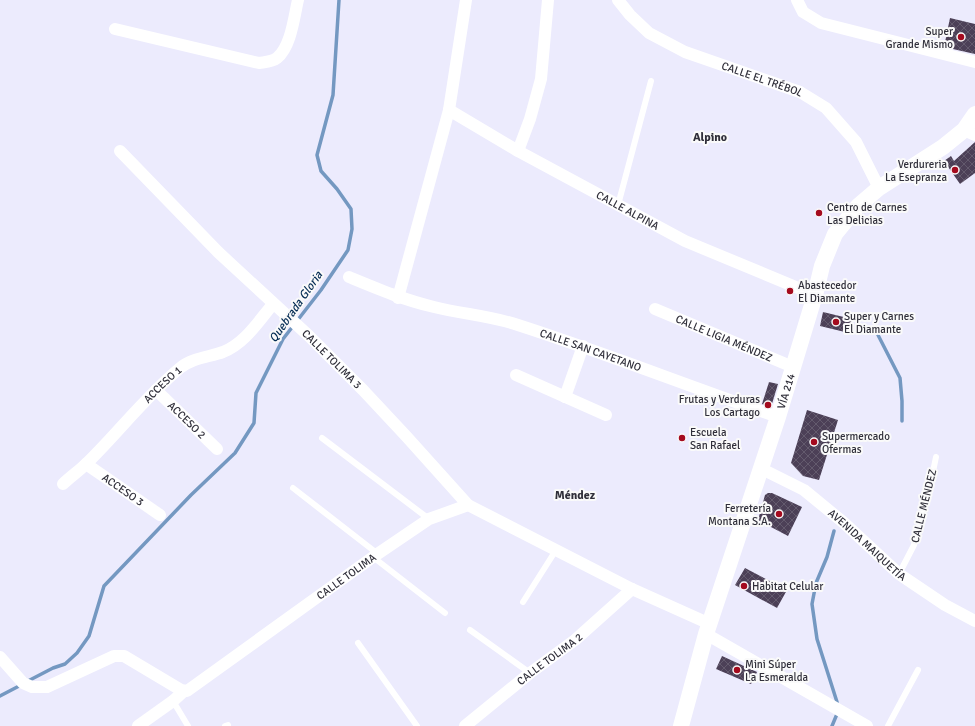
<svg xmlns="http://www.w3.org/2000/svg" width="975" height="726" viewBox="0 0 975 726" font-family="Signika,sans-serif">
	<defs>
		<pattern id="building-cross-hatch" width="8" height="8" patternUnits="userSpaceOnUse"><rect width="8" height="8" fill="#4c4057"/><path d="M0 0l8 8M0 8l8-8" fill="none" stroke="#635a6d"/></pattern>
	</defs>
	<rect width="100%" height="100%" fill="#ecebfd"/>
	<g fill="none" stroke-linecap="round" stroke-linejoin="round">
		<path stroke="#7498c1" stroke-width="3.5" d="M878,335L900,378L902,401V421
			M834,531L827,557L816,583L812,604L817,639L837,702
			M26,682L53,668L65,664L77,653L89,636L104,586L191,495L235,453L254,423L256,393L283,339L321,290L348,250L352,229L351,209L337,189L321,171L317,155L333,95L339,0
			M0,696L21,685
			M832,726L837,714"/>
	</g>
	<path fill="url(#building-cross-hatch)" d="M950,18L975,24V54L944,47Z
		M975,142V173L960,184L944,161L951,156L954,161Z
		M823,312L852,319L849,333L820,326Z
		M769,382L778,384L771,407L762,404Z
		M807,410L838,420L819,480L803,476L791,463Z
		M768,493H772L802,507L788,536L758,520L765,495Z
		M745,568L787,590L777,608L735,585Z
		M722,656L757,672L751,684L716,669Z"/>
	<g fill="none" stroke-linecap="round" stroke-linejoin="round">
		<path stroke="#fff" stroke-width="6" d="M618,205L651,81
			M322,438L429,519
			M293,488L378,554
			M373,557L445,613
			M899,574L914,545L929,491L936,457
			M523,602L556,550
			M470,630L530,673
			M358,643L417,726
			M173,701L188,726
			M225,726L228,725
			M888,726L918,670"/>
		<g stroke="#fff" stroke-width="12">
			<path id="s1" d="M618,0L630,15L649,33L685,52L800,92L826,108L856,142L879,188"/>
			<path d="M797,0L803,12L821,23L975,62"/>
			<path d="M115,29L259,63C265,62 272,62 277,58C291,47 294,17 298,0"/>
			<path id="s2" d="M449,110L518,151L685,241L815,295"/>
			<path d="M964,130L975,135"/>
			<path id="s3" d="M120,151L218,252L309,336L363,390L406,436L468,505"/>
			<path d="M518,151L530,119L541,79L548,0"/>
			<path id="s4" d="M349,277C378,289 404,300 434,307C462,314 491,316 518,325C605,353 691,387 778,417"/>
			<path d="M398,298L449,110L466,0"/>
			<path id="s5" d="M655,309L793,367"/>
			<path d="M516,375L606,415"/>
			<path id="s6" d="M156,390L217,449"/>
			<path d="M565,397L583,346"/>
			<path id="s7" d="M86,464L160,515"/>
			<path id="s8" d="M760,468L804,490L843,522L899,574L945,605L975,621"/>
			<path id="s9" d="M63,484C70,477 79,471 86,464C118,433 145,397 180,368C192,358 209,357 223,352C245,343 258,322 273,304"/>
			<path d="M706,634L867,726"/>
			<path id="s10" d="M0,657L23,683L32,687H47L114,656H124L181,690L187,691L373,557L429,519L468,505L632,589L710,624"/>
			<path d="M138,726L173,701L184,691"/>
			<path id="s11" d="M465,726L530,673L575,640L632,589"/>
		</g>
		<path stroke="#fff" stroke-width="16" id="s12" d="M681,726L706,634L778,417L815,295L822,266L835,234L858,206L879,188L943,147L964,130L975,114"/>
	</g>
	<g fill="#a40a1e" stroke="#fafafa" stroke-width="1.5">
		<circle cx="961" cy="37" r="4"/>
		<circle cx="955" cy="170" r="4"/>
		<circle cx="819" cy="213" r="4"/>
		<circle cx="790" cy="291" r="4"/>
		<circle cx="836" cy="322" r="4"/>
		<circle cx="768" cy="405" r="4"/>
		<circle cx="682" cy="438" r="4"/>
		<circle cx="814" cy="442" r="4"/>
		<circle cx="779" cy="514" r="4"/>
		<circle cx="744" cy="586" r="4"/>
		<circle cx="737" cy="670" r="4"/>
	</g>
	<g text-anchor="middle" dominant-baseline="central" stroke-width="4" stroke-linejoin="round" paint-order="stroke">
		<g font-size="11" fill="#302f3a" stroke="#fafafa" text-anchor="start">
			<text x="953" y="31" text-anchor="end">Super<tspan x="953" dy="13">Grande Mismo</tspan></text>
			<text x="947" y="164" text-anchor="end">Verdureria<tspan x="947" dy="13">La Esepranza</tspan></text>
			<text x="827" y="207">Centro de Carnes<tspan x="827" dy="13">Las Delicias</tspan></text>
			<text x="798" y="285">Abastecedor<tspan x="798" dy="13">El Diamante</tspan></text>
			<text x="844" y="316">Super y Carnes<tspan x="844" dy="13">El Diamante</tspan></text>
			<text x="760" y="399" text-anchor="end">Frutas y Verduras<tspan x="760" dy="13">Los Cartago</tspan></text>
			<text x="690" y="432">Escuela<tspan x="690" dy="13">San Rafael</tspan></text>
			<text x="822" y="436">Supermercado<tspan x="822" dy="13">Ofermas</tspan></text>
			<text x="771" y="508" text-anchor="end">Ferretería<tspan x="771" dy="13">Montana S.A.</tspan></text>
			<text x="752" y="586">Habitat Celular</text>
			<text x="745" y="664">Mini Súper<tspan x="745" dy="13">La Esmeralda</tspan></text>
		</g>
		<g font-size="11" fill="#302f3a" stroke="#fafafa">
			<text stroke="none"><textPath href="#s1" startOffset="168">CALLE EL TRÉBOL</textPath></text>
			<text stroke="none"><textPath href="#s2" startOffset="205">CALLE ALPINA</textPath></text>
			<text stroke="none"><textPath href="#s5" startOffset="75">CALLE LIGIA MÉNDEZ</textPath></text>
			<text stroke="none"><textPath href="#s4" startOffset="253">CALLE SAN CAYETANO</textPath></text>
			<text stroke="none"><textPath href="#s3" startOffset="297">CALLE TOLIMA 3</textPath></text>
			<text stroke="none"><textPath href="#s9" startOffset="141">ACCESO 1</textPath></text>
			<text stroke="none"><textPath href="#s12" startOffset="351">VÍA 214</textPath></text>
			<text stroke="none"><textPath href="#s6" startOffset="43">ACCESO 2</textPath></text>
			<text stroke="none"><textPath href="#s7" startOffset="45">ACCESO 3</textPath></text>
			<text transform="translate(924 506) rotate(-76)">CALLE MÉNDEZ</text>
			<text stroke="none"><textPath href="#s8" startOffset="133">AVENIDA MAIQUETÍA</textPath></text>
			<text stroke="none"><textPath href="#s10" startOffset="412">CALLE TOLIMA</textPath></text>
			<text stroke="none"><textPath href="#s11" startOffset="108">CALLE TOLIMA 2</textPath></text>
		</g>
		<g font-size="12" font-weight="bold" fill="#302f3a" stroke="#fafafa">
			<text x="710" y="137">Alpino</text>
			<text x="575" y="495">Méndez</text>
		</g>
		<g font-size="12" font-style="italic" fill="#042c53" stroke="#fafafa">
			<text transform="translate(296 307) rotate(-55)">Quebrada Gloria</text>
		</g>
	</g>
</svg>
